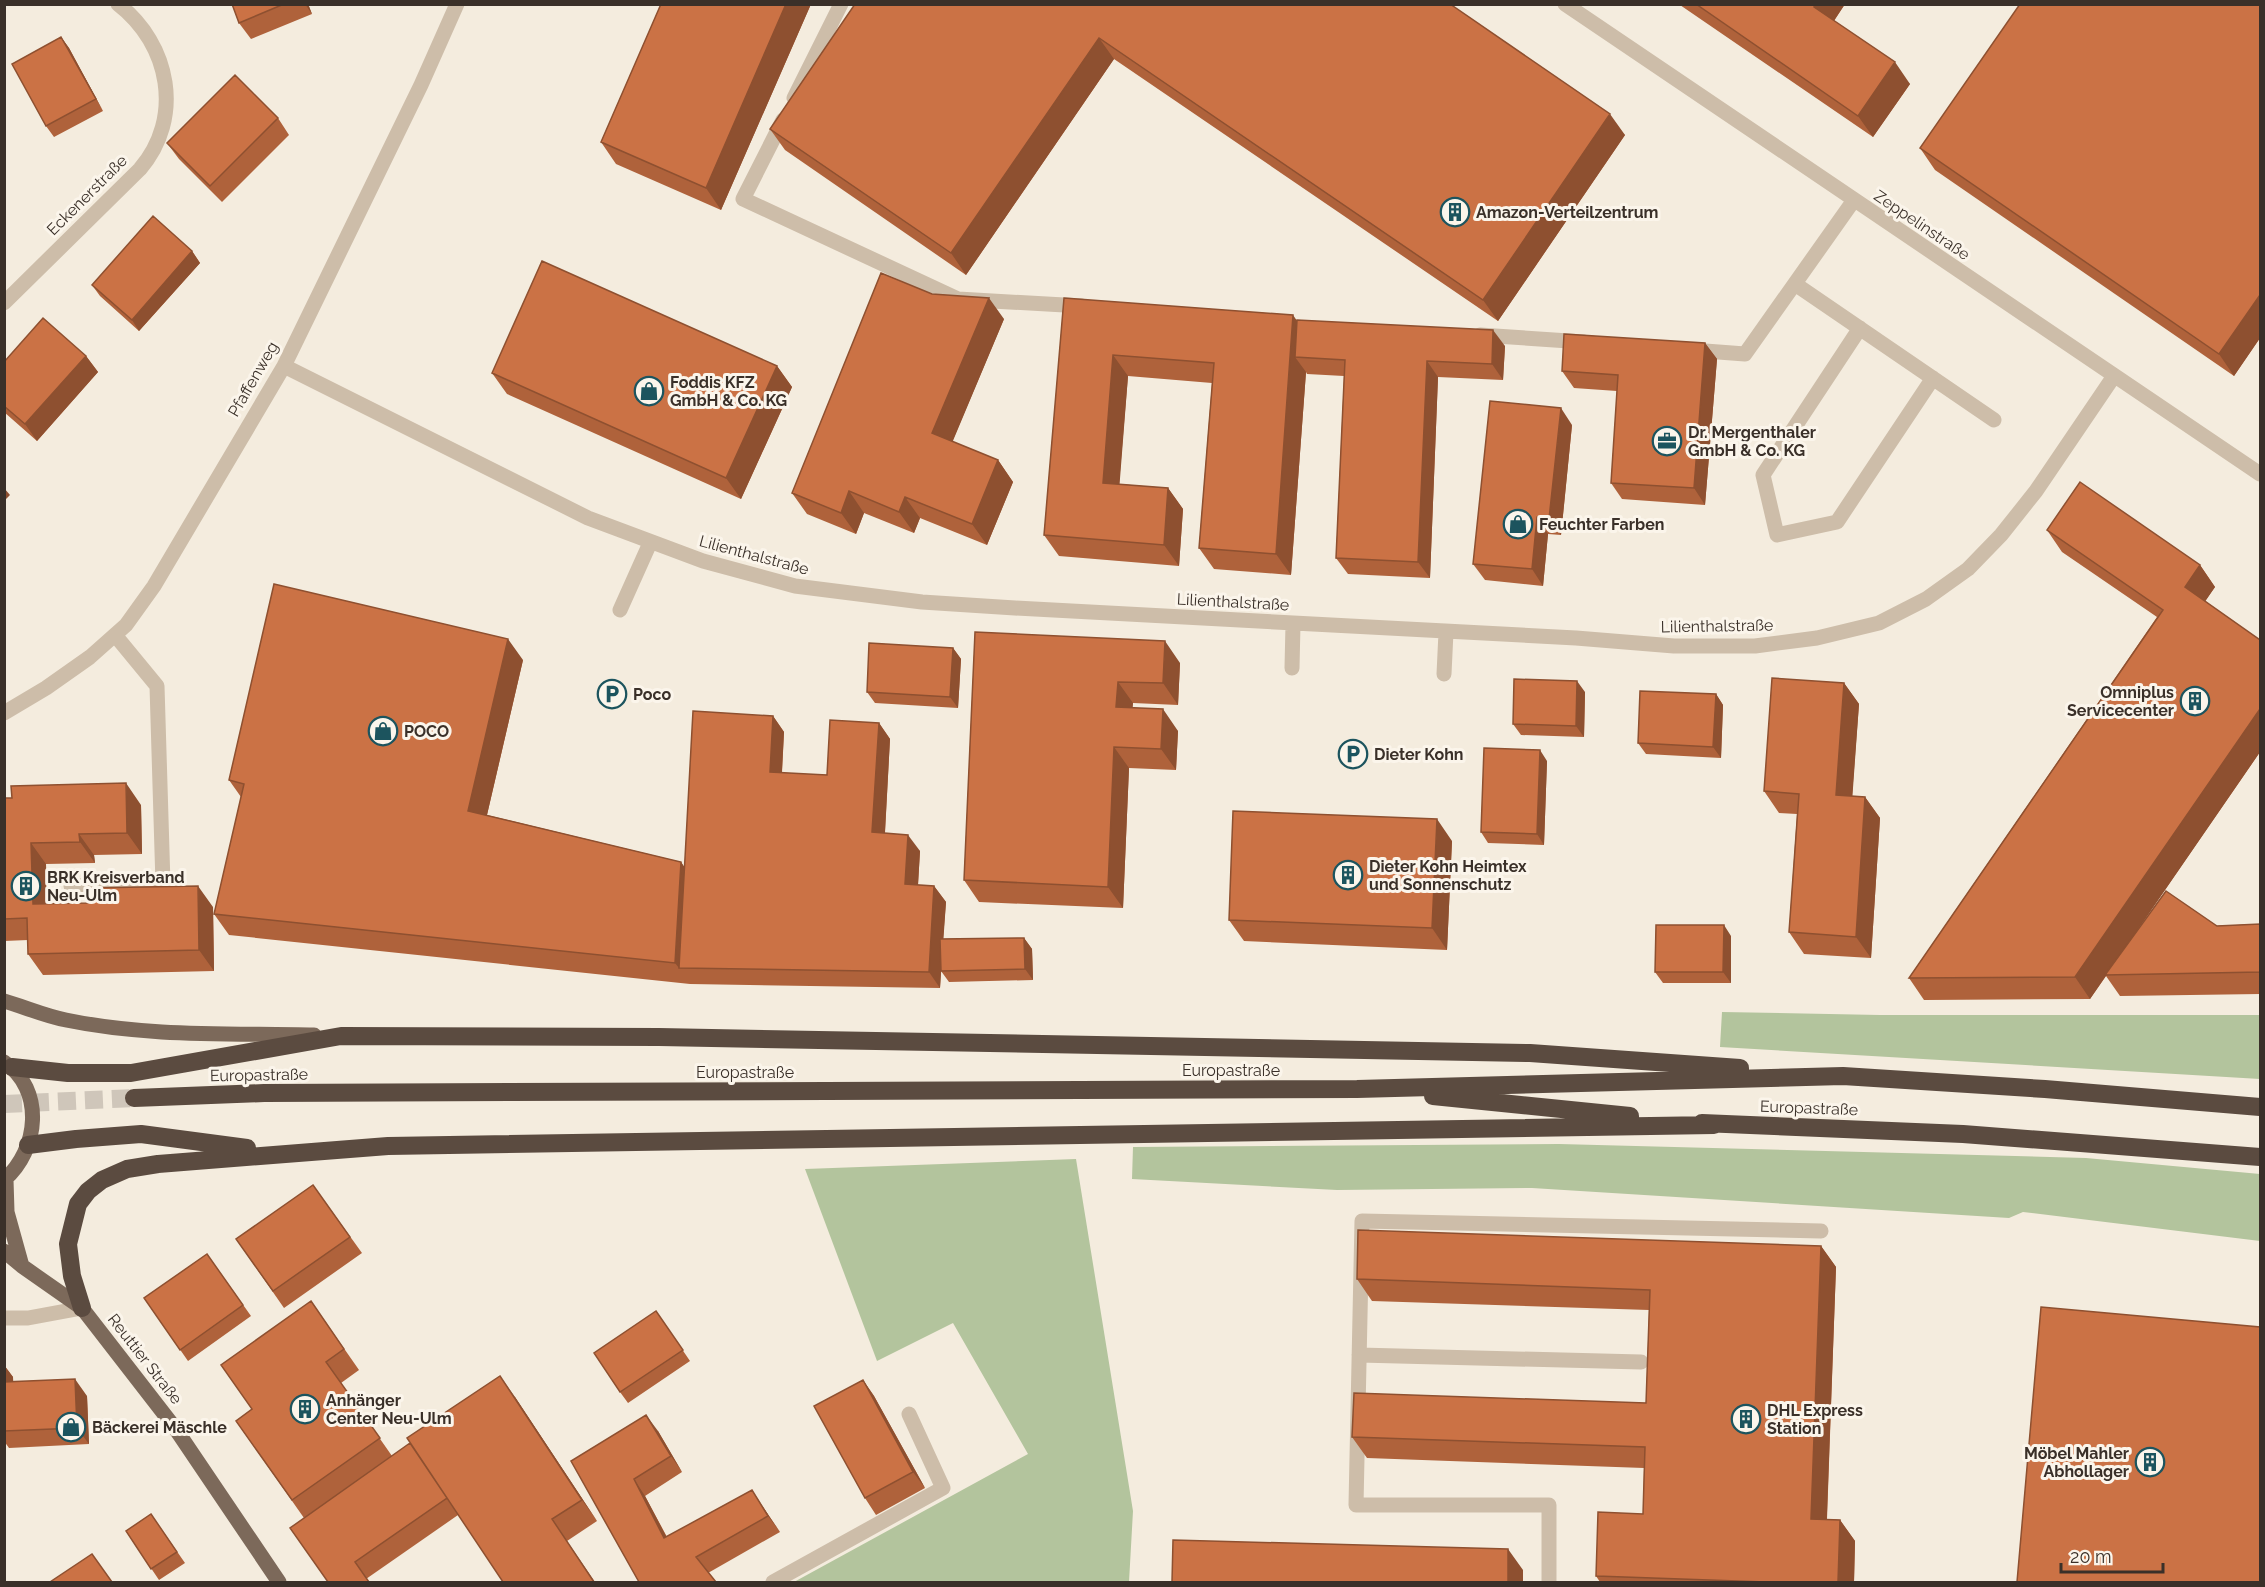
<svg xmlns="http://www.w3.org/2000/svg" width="2265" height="1587" viewBox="0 0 2265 1587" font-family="Raleway,sans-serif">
	<rect width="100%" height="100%" fill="#f4ecde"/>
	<path fill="#b3c49d" d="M1722,1012L1880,1015H2260V1079L1720,1047Z
		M1559,1144L2086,1158L2260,1174V1241L2023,1212L2009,1218L1532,1188L1337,1190L1132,1179L1133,1147Z
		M1076,1159L1133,1511L1129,1582H794L1028,1454L953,1323L877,1361L805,1169Z"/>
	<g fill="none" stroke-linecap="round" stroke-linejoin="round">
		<path stroke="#cfc6ba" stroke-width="18" stroke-dasharray="18 9" stroke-linecap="butt" d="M4,1104L134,1098"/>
		<path stroke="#cdbda9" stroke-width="15" d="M1565,4L2260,474
			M794,98L841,4
			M783,120L743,199L958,299L1082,306
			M1795,284L1994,420
			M4,303L140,169C184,118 170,44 118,4
			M1860,328L1763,475L1777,535L1837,522L1933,378
			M1480,335L1584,342
			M1692,350L1745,354L1854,200
			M284,366L588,518L703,561L795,586L922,602L1015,608L1576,638L1674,646H1755L1817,638L1879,623L1926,599L1968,569L2001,535L2036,491L2114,376
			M620,610L650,543
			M1292,668L1293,624
			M1444,674L1446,632
			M4,713L46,688L90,657L126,625L154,586L284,366L421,85L457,4
			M71,886L163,884L157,686L115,635
			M4,1318H28L82,1308
			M1359,1355L1641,1362
			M773,1582L943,1488L909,1414
			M1549,1582V1505H1356L1362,1221L1821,1231"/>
		<path stroke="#7c695a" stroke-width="15" d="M4,1001C25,1007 45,1016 66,1020C147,1037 232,1033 314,1035
			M4,1062C45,1089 39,1150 4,1180
			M6,1180L7,1212L22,1266
			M4,1251L22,1266L82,1308L175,1428L279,1582"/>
		<path stroke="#5b4b40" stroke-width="18" d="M12,1067L68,1073H131L341,1036L659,1037L1530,1053L1740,1068
			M1433,1096L1630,1116
			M134,1098L264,1093L1357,1089L1843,1076L2045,1089L2260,1107
			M1702,1123L1963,1134L2260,1157
			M28,1145L76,1139L141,1134L247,1148
			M82,1308L72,1276L68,1244L78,1204L88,1191L102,1180L127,1169L158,1164L388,1146L1714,1125"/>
	</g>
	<path fill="#af623b" d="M232,4H308L312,14L251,39L239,23Z
		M661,4H811L721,210L616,164L601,142Z
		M855,4H1450L1625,135L1498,321L1114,59L966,275L785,150L770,129Z
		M1845,4L1834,21L1910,84L1873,137L1680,5Z
		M2260,4V338L2234,376L1935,170L1920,148Z
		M61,37L69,48L103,111L54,137L46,126Z
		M278,118L289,135L222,202L179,159L167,143Z
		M192,251L200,263L139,331L100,296L92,285Z
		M932,294L1004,319L952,442L998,460L1013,482L987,545L920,518L914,533L864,513L856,534L807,514L792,493Z
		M1064,298L1297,320L1505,346L1503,380L1438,377L1430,578L1348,574L1336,558L1344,376L1307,374L1306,372L1291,575L1214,569L1199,548L1212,383L1128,376L1119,484L1168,488L1183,509L1179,566L1059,556L1044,535Z
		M1705,343L1717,359L1705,505L1622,499L1611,483L1617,391L1574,388L1562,371Z
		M86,356L98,372L37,441L4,412V362Z
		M777,366L792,387L741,499L507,394L492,373Z
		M1572,425L1561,535L1548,534L1543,586L1485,580L1473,564Z
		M2047,530L2200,565L2215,587L2205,601L2260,640V752L2138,929L2260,924V994L2120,996L2106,976L2090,999L1924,1000L1909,978L2157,617L2062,552Z
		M975,632L1180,663L1178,705L1133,703L1132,708L1178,731L1176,770L1129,768L1123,908L979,902L964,880Z
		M953,648L961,659L958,708L875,703L867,692Z
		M523,660L487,815L681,862L684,867L773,716L784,732L782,773L827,775L879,723L890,739L885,833L920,851L918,885L934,886L946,902L943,939L1024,938L1032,949L1033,980L949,982L941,971L940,988L690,984L229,935L214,914L241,797L229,780Z
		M1844,683L1859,704L1852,796L1865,797L1880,818L1871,958L1804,954L1789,932L1797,814L1779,813L1764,791Z
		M1585,692L1584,737L1521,735L1513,724Z
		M1716,694L1723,705L1721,758L1646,754L1638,743Z
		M1547,761L1544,845L1488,843L1481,832Z
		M4,798L141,805L142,854L94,855L95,863L46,864L47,904L213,907L214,971L43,975L28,954V940L4,941Z
		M1452,841L1447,950L1244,941L1229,920Z
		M1731,936V983H1663L1655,972Z
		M313,1185L362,1253L284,1308L236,1239Z
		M1821,1246L1836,1267L1827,1519L1840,1520L1855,1541L1854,1582H1600L1596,1576L1643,1514L1644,1468L1367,1458L1352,1437L1646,1403L1649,1310L1372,1301L1357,1279Z
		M207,1254L251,1316L188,1361L144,1298Z
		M311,1301L359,1370L341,1383L392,1456L515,1397L597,1521L567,1541L458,1515L366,1579L304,1518L236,1421L252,1410Z
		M656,1311L690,1361L628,1403L620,1392Z
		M4,1365L13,1377V1382L87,1396L89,1444L9,1448L4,1441Z
		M863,1380L874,1396L925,1488L876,1515L865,1498Z
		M658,1431L682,1472L645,1496L667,1537L763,1507L780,1532L708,1573L571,1461Z
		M151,1514L185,1563L159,1580L126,1531Z"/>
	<path fill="#8e5030" d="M305,4H308L312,14Z
		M786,4H811L721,210L706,188Z
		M1815,4H1845L1829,28L1814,7Z
		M61,37L69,48L103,111L96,99Z
		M1099,38L1114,59L966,275L951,253Z
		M1895,62L1910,84L1873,137L1858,116Z
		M1610,114L1625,135L1498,321L1483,300Z
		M192,251L200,263L139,331L132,320Z
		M2260,295V338L2234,376L2219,354Z
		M989,298L1004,319L947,455L932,433Z
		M1293,315L1308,337L1295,357L1306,372L1291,575L1276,554Z
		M1493,330L1505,346L1503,380L1492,364Z
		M1705,343L1717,359L1705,505L1694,488Z
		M1113,355L1128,376L1118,504L1103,483Z
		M86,356L98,372L37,441L25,424Z
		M1427,361L1438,377L1430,578L1418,562Z
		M777,366L792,387L741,499L726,478Z
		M1561,408L1572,425L1561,535L1549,519Z
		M998,460L1013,482L987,545L972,524Z
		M4,488L10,495L4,501Z
		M1168,488L1183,509L1179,566L1164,545Z
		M849,491L864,513L856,534L841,513Z
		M905,497L920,518L914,533L899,512Z
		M1537,517L1548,534L1543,586L1532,569Z
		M2200,565L2215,587L2200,609L2185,587Z
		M508,639L523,660L483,832L468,811Z
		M1165,641L1180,663L1178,705L1163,683Z
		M953,648L961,659L958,708L950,697Z
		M1577,681L1585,692L1584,737L1576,726Z
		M1118,682L1133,703L1131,728L1116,707Z
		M1844,683L1859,704L1851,816L1836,795Z
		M1716,694L1723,705L1721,758L1713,747Z
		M1163,709L1178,731L1176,770L1161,749Z
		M2260,709V752L2090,999L2075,977Z
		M773,716L784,732L781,788L770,772Z
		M879,723L890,739L884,849L872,832Z
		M1114,747L1129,768L1123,908L1108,887Z
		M1540,750L1547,761L1544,845L1537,834Z
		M126,783L141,805L142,854L127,833Z
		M1865,797L1880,818L1871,958L1856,937Z
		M1437,819L1452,841L1447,950L1432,928Z
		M79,834L94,855L95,863L80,842Z
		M908,835L920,851L917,901L905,884Z
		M31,843L46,864L47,926L33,904Z
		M681,862L696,884L679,968L675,963Z
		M198,886L213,907L214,971L199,950Z
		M934,886L946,902L940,988L929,972Z
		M1724,925L1731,936V983L1723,972Z
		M1024,938L1032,949L1033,980L1025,969Z
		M1821,1246L1836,1267L1826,1540L1811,1519Z
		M4,1365L13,1377L14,1398L4,1385Z
		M500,1376L515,1397L597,1521L582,1500Z
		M75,1379L87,1396L89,1444L77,1428Z
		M863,1380L874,1396L925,1488L913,1472Z
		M646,1415L658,1431L682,1472L671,1456Z
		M634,1479L645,1496L676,1555L664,1538Z
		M752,1490L763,1507L780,1532L768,1516Z
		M552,1519L567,1541L595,1582H594Z
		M1840,1520L1855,1541L1854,1582H1838Z
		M1508,1549L1523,1570V1582H1508Z"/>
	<path fill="#cb7245" stroke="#8e5030" stroke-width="1.5" d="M232,4H284L239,23Z
		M661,4H786L706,188L601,142Z
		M855,4H1450L1610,114L1483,300L1099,38L951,253L770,129Z
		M1696,4H1815L1814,7L1895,62L1858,116Z
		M2020,4H2260V295L2219,354L1920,148Z
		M61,37L96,99L46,126L12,64Z
		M235,75L278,118L210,186L167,143Z
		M153,216L192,251L132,320L92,285Z
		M542,261L777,366L726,478L492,373Z
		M881,273L932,294L989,298L932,433L998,460L972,524L905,497L899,512L849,491L841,513L792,493Z
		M1064,298L1293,315L1276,554L1199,548L1214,363L1113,355L1103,483L1168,488L1164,545L1044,535Z
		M43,318L86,356L25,424L4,406V362Z
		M1297,320L1493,330L1492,364L1427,361L1418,562L1336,558L1345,360L1295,357Z
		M1564,334L1705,343L1694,488L1611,483L1618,375L1562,371Z
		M1490,401L1561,408L1549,519L1537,517L1532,569L1473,564Z
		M2080,482L2200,565L2185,587L2260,640V709L2075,977L1909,978L2163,610L2047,530Z
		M274,584L508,639L468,811L681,862L675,963L214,914L244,784L229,780Z
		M975,632L1165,641L1163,683L1118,682L1116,707L1163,709L1161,749L1114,747L1108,887L964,880Z
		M869,643L953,648L950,697L867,692Z
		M1772,678L1844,683L1836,795L1865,797L1856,937L1789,932L1799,794L1764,791Z
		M1514,679L1577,681L1576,726L1513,724Z
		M1640,691L1716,694L1713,747L1638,743Z
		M693,711L773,716L770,772L827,775L830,720L879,723L872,832L908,835L905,884L934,886L929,972L679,968Z
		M1484,748L1540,750L1537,834L1481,832Z
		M126,783L127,833L79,834L80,842L31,843L33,904L88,903V888L198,886L199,950L28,954L27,918L4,919V798H12L11,786Z
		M1233,811L1437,819L1432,928L1229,920Z
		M2166,891L2217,926L2260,924V972L2105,975Z
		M1656,925H1724L1723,972H1655Z
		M1024,938L1025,969L941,971L940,939Z
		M313,1185L350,1237L273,1291L236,1239Z
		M1358,1230L1821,1246L1811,1519L1840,1520L1838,1582H1766L1596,1576L1598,1512L1643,1514L1645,1447L1352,1437L1354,1393L1646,1403L1650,1290L1357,1279Z
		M207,1254L243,1305L180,1350L144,1298Z
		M311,1301L344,1349L326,1362L380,1438L292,1500L236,1421L252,1409L221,1365Z
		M2041,1307L2260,1327V1582H2017Z
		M656,1311L683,1350L620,1392L594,1353Z
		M500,1376L582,1500L552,1519L594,1582H503L407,1438Z
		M75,1379L77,1428L4,1431V1382Z
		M863,1380L913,1472L865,1498L814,1406Z
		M646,1415L671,1456L634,1479L664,1538L752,1490L768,1516L696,1557L716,1582H639L571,1461Z
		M410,1443L447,1498L355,1562L369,1582H328L290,1528Z
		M151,1514L177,1552L151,1569L126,1531Z
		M1173,1540L1508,1549V1582H1172Z
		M92,1554L112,1582H50Z"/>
	<defs>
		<g id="building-ring" transform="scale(1.5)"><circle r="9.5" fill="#fbf5eb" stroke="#1c545e" stroke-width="1.5"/><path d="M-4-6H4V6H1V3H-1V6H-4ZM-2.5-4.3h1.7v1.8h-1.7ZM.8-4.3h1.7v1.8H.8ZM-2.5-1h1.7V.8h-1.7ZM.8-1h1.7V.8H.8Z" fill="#1c545e"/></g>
		<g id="shop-ring" transform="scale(1.5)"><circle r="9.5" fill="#fbf5eb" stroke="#1c545e" stroke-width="1.5"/><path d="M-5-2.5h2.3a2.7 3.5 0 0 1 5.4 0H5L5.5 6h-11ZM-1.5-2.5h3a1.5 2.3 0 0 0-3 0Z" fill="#1c545e"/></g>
		<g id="office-ring" transform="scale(1.5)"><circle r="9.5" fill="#fbf5eb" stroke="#1c545e" stroke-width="1.5"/><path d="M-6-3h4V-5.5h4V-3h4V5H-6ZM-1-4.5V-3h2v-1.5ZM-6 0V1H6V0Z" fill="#1c545e"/></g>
		<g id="parking-ring" transform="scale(1.5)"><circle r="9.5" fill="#fbf5eb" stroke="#1c545e" stroke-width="1.5"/><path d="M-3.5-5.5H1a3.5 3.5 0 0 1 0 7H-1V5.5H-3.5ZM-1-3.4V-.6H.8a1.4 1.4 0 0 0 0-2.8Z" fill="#1c545e"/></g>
	</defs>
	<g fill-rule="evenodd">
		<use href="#building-ring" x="1455" y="212"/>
		<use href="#shop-ring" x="649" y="391"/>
		<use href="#office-ring" x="1667" y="441"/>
		<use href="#shop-ring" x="1518" y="524"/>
		<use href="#parking-ring" x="612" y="694"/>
		<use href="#building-ring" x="2195" y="701"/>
		<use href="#shop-ring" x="383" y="731"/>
		<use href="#parking-ring" x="1353" y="754"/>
		<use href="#building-ring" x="1348" y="875"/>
		<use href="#building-ring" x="26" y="886"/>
		<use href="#building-ring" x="305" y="1409"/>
		<use href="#building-ring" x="1746" y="1419"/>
		<use href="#shop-ring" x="71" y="1427"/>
		<use href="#building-ring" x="2150" y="1462"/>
	</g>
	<g text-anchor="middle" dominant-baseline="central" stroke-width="6" stroke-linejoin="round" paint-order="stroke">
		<g font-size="16" fill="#3a3029" stroke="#fbf5eb">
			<text transform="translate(87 195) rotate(-45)">Eckenerstraße</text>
			<text transform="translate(1922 225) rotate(34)">Zeppelinstraße</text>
			<text transform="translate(253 379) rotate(-60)">Pfaffenweg</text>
			<text transform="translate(754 555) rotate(15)">Lilienthalstraße</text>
			<text transform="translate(1233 602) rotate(3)">Lilienthalstraße</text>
			<text transform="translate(1717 626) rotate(-1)">Lilienthalstraße</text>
			<text x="1231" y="1070">Europastraße</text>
			<text x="745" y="1072">Europastraße</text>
			<text transform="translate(259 1075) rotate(-1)">Europastraße</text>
			<text transform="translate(1809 1108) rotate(2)">Europastraße</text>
			<text transform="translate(145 1359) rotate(52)">Reuttier Straße</text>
		</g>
		<g font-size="16" font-weight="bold" fill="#3a3029" stroke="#fbf5eb" text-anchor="start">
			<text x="1476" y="212">Amazon-Verteilzentrum</text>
			<text x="670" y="382">Foddis KFZ<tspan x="670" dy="18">GmbH &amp; Co. KG</tspan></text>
			<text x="1688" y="432">Dr. Mergenthaler<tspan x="1688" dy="18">GmbH &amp; Co. KG</tspan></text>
			<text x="1539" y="524">Feuchter Farben</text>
			<text x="2174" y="692" text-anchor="end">Omniplus<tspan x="2174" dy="18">Servicecenter</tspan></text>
			<text x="633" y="694">Poco</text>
			<text x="404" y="731">POCO</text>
			<text x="1374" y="754">Dieter Kohn</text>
			<text x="1369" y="866">Dieter Kohn Heimtex<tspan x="1369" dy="18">und Sonnenschutz</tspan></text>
			<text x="47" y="877">BRK Kreisverband<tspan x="47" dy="18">Neu-Ulm</tspan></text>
			<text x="326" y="1400">Anhänger<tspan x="326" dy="18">Center Neu-Ulm</tspan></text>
			<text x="1767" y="1410">DHL Express<tspan x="1767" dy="18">Station</tspan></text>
			<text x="92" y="1427">Bäckerei Mäschle</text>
			<text x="2129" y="1453" text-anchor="end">Möbel Mahler<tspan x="2129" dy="18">Abhollager</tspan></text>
		</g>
	</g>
	<rect width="2265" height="1587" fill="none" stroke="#3a3029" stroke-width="12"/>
	<path d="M2061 1563v9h102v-9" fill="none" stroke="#3a3029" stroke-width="3"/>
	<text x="2070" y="1563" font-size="18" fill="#3a3029" stroke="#fbf5eb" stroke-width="4.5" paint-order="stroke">20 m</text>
</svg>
